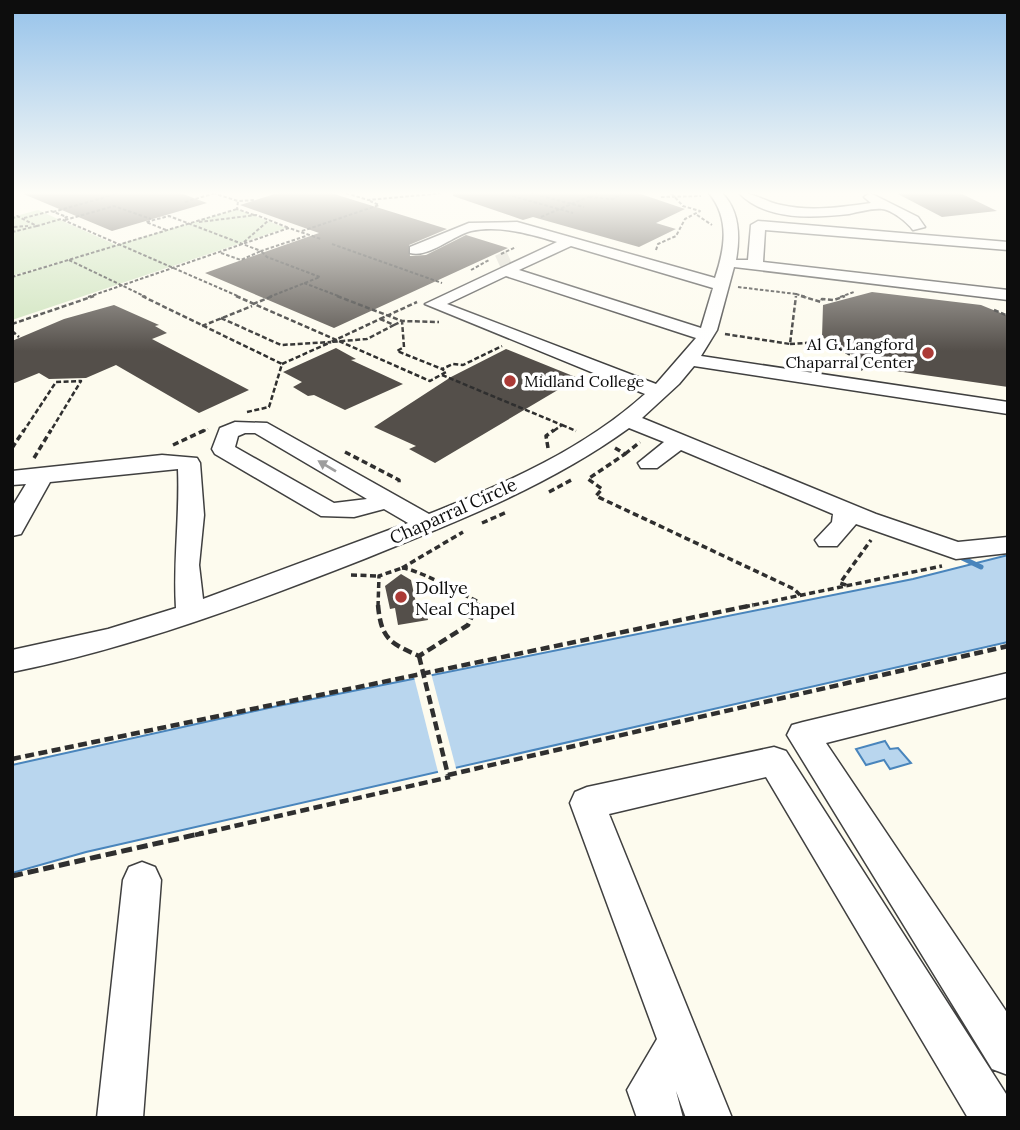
<svg xmlns="http://www.w3.org/2000/svg" width="1020" height="1130" viewBox="0 0 1020 1130" font-family="Lora,serif">
	<rect width="100%" height="100%" fill="#fdfbee"/>
	<path fill="#cde3bc" d="M237,209L286,228L12,320V277L89,253L12,276V217L38,210L116,245Z"/>
	<path fill="#b9d6ee" stroke="#4985bc" stroke-width="2" d="M1008,555V642L86,852L12,873V765L273,707L913,579Z
		M885,741L890,749L898,748L911,763L890,769L884,760L866,765L856,749Z"/>
	<path fill="#fdfbee" d="M431,673L457,772L439,776L414,677Z"/>
	<g fill="none" stroke-linecap="round" stroke-linejoin="round">
		<path stroke="#4985bc" stroke-width="5" d="M956,555L981,567"/>
	</g>
	<path fill="#544f4a" d="M21,193H180L207,203L112,231Z
		M278,193H331L447,229L409,245L410,256L426,255L466,235L508,248L334,328L205,273L319,233L240,205Z
		M453,193H638L685,209L656,223L676,229L639,247L533,217L523,220L453,196Z
		M896,193H960L997,211L942,217Z
		M872,292L981,305L1008,316V387L875,368L822,337L823,305Z
		M114,305L159,325L155,326L167,333L152,339L249,390L199,413L116,365L86,378L49,379L39,373L12,384V341L64,319Z
		M336,348L356,359L351,360L403,384L345,410L314,395L308,396L293,387L302,382L283,372Z
		M506,349L578,378L435,463L409,449L416,446L374,427L451,377Z
		M401,574L411,580L416,603L424,602L428,620L398,625L395,608L390,609L385,586Z"/>
	<g fill="none" stroke-linecap="round" stroke-linejoin="round">
		<path stroke="#d9d7cc" stroke-width="14" stroke-dasharray="14 7" stroke-linecap="butt" d="M498,262L509,257"/>
		<g stroke="#404040" stroke-width="3">
			<path id="minor" d="M709,193H722C740,211 740,237 736,260H748L751,225L758,221L1008,242V250L765,230L763,262L1008,290V300L734,267L717,330L701,356L1008,402V414L694,366L679,384L642,418L876,514L958,542L1008,537V553L956,559L856,524L837,546H819L815,540L832,522L833,514L681,450L657,468H641L638,463L664,442L629,428C549,486 456,522 364,559C249,604 135,647 12,672V650L108,629L176,608C173,562 180,516 178,469L50,482L21,534L12,536V507L26,484L12,485V471L162,455L197,458L200,463L204,515L199,565L203,599L408,523L384,509L354,517L321,516L215,454L212,449L220,428L235,422L267,423L429,514C505,484 584,449 645,394L425,304L557,242C530,234 500,225 471,231C452,236 429,258 410,253V247L469,223L517,222L715,278C725,248 730,219 709,193ZM571,246L713,288L701,328L519,270ZM506,276L696,338L656,384L447,304ZM245,433H255L367,499L334,503L235,447L238,436Z
				M739,193C756,193 765,202 781,205C811,212 842,207 871,203L864,197L870,193L918,217L925,227L913,230C907,222 892,210 882,209C872,208 859,212 849,214C813,218 766,221 739,193Z
				M1008,673V697L826,743L1008,1014V1075L992,1069L787,735L792,725L803,722Z
				M774,747L786,751L1008,1097V1118H968L766,777L609,814L732,1118H686L676,1091L683,1118H637L627,1090L657,1039L570,803L575,792L587,787Z
				M142,862L155,867L161,880L143,1118H97L123,880L129,867Z"/>
		</g>
		<path stroke="#2f2f2f" stroke-width="2" stroke-dasharray="3.5 2" stroke-linecap="butt" d="M213,193L238,201
			M346,193L368,200L445,193
			M502,193L573,213
			M530,193L584,207
			M589,197L613,199L623,193
			M661,197L701,196
			M185,202L215,193
			M53,212L120,193
			M254,215L237,209L238,201L255,200
			M697,215L712,225
			M541,217L597,193
			M24,218L51,211L67,217L64,218
			M12,219L17,216L37,226L61,219L240,297
			M65,220L114,206L151,219
			M199,222L256,215L289,228
			M14,227L28,226
			M166,230L146,222L169,216L261,251L306,236
			M302,231L379,205L370,201
			M12,232L37,226
			M244,242L269,220
			M332,244L442,283
			M656,250L658,244L676,236L685,219L700,211L683,206L671,193
			M221,253L241,260L261,251L267,257L320,277L269,297
			M501,254L516,247
			M69,260L146,297
			M471,270L489,260
			M12,277L237,209
			M304,283L341,297
			M738,287L796,294V297
			M796,294L807,297
			M88,297L289,228L321,239
			M840,297L854,292"/>
		<path stroke="#2f2f2f" stroke-width="2.5" stroke-dasharray="5 2.5" stroke-linecap="butt" d="M142,296L282,364
			M236,296L430,381L446,372L442,369L453,364L463,365L502,346
			M337,296L402,321L439,322
			M801,296L821,302L822,299L834,300L845,296
			M253,304L273,296
			M994,310L1008,316
			M221,318L281,345L331,342
			M380,319L394,325L367,339L331,342Z
			M380,319L417,302
			M12,324L94,296
			M394,325L402,321L404,347L397,351L442,369
			M202,326L252,306
			M12,331L19,337
			M725,334L790,344L796,296
			M790,344L819,342V345L838,348L856,358V366L863,370
			M442,375L562,425L552,432
			M247,412L269,407L282,364L331,342
			M562,425L576,431
			M23,432L56,382L81,381L50,432
			M201,432L208,429"/>
		<path stroke="#2f2f2f" stroke-width="3.5" stroke-dasharray="6 3.5" stroke-linecap="butt" d="M173,445L205,430
			M12,448L24,430
			M548,448L546,436L554,430
			M615,448L625,454L588,479L602,489L596,496L794,589L801,596
			M345,452L399,480V485
			M625,454L640,442
			M34,458L51,430
			M549,492L573,479
			M482,523L507,512
			M402,568C418,569 461,594 479,602L477,607
			M402,568L463,532
			M351,575L379,576
			M846,585L840,583L871,540
			M378,607L379,576L402,568
			M744,607L942,566"/>
		<path stroke="#2f2f2f" stroke-width="4.5" stroke-dasharray="9 4.5" stroke-linecap="butt" d="M378,605C381,639 390,643 419,656L468,625L477,605
			M12,759L753,605
			M448,775L1008,646
			M195,835L450,777"/>
		<path stroke="#2f2f2f" stroke-width="5" stroke-dasharray="11 5" stroke-linecap="butt" d="M12,876L203,833"/>
		<use href="#minor" fill="#fff" fill-rule="evenodd"/>
		<path stroke="#2f2f2f" stroke-width="4.5" stroke-dasharray="9 4.5" stroke-linecap="butt" d="M419,656L448,775"/>
	</g>
	<defs><path id="oneway-solid" d="M-6-.8H1V-3.2L6.5 0L1 3.2V.8H-6Z" transform="scale(1.75)"/></defs>
	<use fill="#9e9e9e" href="#oneway-solid" transform="translate(327 466) rotate(-149)"/>
	<linearGradient id="sky" x2="0" y2="1"><stop stop-color="#95c2ea"/><stop offset="0.55" stop-color="#fefdf7"/><stop offset="1" stop-color="#fefdf7" stop-opacity="0"/></linearGradient>
	<rect width="1020" height="351" fill="url(#sky)"/>
	<g fill="#ab3a36" stroke="#fff" stroke-width="2.5">
		<circle cx="928" cy="353" r="7"/>
		<circle cx="510" cy="381" r="7"/>
		<circle cx="401" cy="597" r="7"/>
	</g>
	<g text-anchor="middle" dominant-baseline="central" stroke-width="7" stroke-linejoin="round" paint-order="stroke">
		<g font-size="16" fill="#0d0d0d" stroke="#fff" text-anchor="end">
			<text x="914" y="344">Al G. Langford<tspan x="914" dy="18">Chaparral Center</tspan></text>
			<text x="524" y="381" text-anchor="start">Midland College</text>
		</g>
		<g font-size="18" fill="#0d0d0d" stroke="#fff">
			<text transform="translate(453 511) rotate(-24)">Chaparral Circle</text>
		</g>
		<g font-size="18" fill="#0d0d0d" stroke="#fff" text-anchor="start">
			<text x="415" y="587">Dollye<tspan x="415" dy="21">Neal Chapel</tspan></text>
		</g>
	</g>
	<rect width="1020" height="1130" fill="none" stroke="#0d0d0d" stroke-width="28"/>
</svg>
